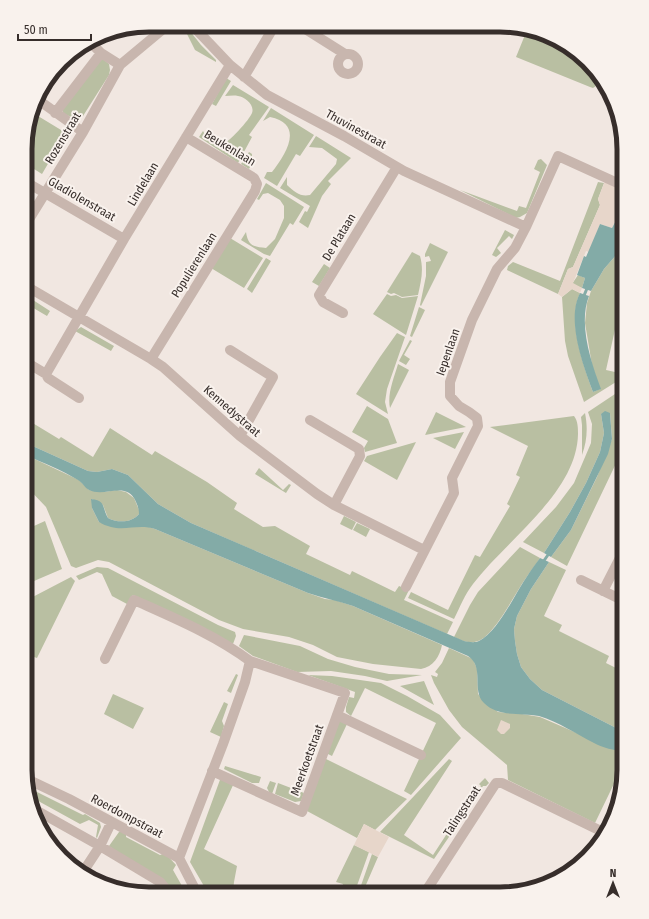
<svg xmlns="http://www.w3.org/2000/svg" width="649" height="919" viewBox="0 0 649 919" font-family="'Fira Sans Condensed',sans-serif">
	<rect width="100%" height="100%" fill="#f1e7e1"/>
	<path fill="#b9bfa2" d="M186,26L201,45L216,60V62L195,50L184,28Z
		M527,30L575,50L599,80L596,86L593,88L590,87L516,57Z
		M103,59L109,64L110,70L109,75L83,116C75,120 71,117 63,113V109L99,60Z
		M226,78L231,81L216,106L212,104Z
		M233,85L269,107L249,135L252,137L238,163L199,137L203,131C207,138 213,145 222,144C228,144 250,119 252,113C255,105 245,97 238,96C234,95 229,96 225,96Z
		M271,108L314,135L300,156L296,154L277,186L264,178L267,172H272C286,154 305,124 270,117L263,121Z
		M38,116L66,133L42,174L26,164V135Z
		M316,136L351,158L328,181L331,184L322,196L308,228L299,222L305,211L307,212L310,206L280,188L287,177V185C295,192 300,197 310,195L336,164L337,159L322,148L309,147Z
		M249,152L252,154V163L249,169L241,164Z
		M541,159L547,165L527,213L520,217L516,218L460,190L517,211L519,206L526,208L540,172L534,169L538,160Z
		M598,182L604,183L598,199L600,205L573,267L568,269L558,294L507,270L508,266L513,262L560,281Z
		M266,183L304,207L293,225L290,223L270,256L264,254L241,240L246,232C248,246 254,247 266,248L275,239L284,218V206L280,200L268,193L263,194L259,200L257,199Z
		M505,230L514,235L512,239L509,236L497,248L501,253L496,257L492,255Z
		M230,238L263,258L244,288L211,268Z
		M430,243L448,252L421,306L420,305L426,276V262L431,261L429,256L425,257V254Z
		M624,246V289L606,370L624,374V377L584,402L568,356L565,341L562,297L572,289L580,293C567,320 583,364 593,392L600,389L592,365L585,323L587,303L591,291L604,269Z
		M412,252L420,256C424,270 421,281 418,295L402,297L394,293L391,294L387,292Z
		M266,258L271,261L252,293L247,289Z
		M324,264L330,268L319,286L312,282Z
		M578,275L585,278L582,288L572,284Z
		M387,294L391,296L396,295L402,298L418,296L406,335L373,314Z
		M33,300L50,311L47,316L30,306Z
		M419,307L425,310L412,337L410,336Z
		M81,327L114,346L111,351L75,331Z
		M397,333L405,337L387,389L385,402L388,414L356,394L380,357Z
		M410,340L412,341L404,355L410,359L406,365L399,361Z
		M398,364L409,370L390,408C387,394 394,378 398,364Z
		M624,388V401L619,408V416L624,423V433L618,445L621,453L567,566L551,557L571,530L597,477L612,439L610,413L601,414L604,433L600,452L586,483L570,512L544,553L523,542L556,507L574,483L591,443L592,424L588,412Z
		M367,406L388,419L397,443L365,452L364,448L368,441L352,432Z
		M436,412L466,427L425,435Z
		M585,413C588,428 587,441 582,455V425L581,417Z
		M574,416C578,421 578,428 578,434C577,493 506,540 473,584C465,594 460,607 454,619L408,598L411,592L448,610L475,555L480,557L510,506L507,504L520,477L516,475L528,446L490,427Z
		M26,419L59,439L61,437L93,457L110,428L152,455L155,451L207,482L237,503L234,509L263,527L275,526L310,546L306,554L350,575L352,571L395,592L399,586L409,590L404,600L453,622L447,634L191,523L158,504L128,475L112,469L97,472L88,471L26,443Z
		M464,432L455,449L433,438Z
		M416,442L397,480L364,461L367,456Z
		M26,455L79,480L89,490L104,492L117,490L126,492L134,498L139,510V514C132,523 117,523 108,518L103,505L92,499V508L99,522L135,527L146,526L155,529L308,593L325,599L335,600L353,606L442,645C440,656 433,667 421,669L373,664L337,657L313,645L289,637L243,629L219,620L109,562L98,560L76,568L71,566L46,507L25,485Z
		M259,468L283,490L289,484L291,485L286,493L255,474Z
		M344,516L356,522L352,530L340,524Z
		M45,521L62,569L34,581L25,588V530Z
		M357,523L370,529L366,537L353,530Z
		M520,547L540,558C536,565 530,571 526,578C515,593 495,635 478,641C469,644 462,641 454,637L470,605L478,592Z
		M549,562L566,570L544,616L562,625L559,631L609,656L606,663L624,672V732L542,690L530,679L521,667L517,654L515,641L514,629L517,616L531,589Z
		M97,567L108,568L218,625L235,632L236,636L233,644L133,595L127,604L112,596L102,574L97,572L79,580L76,576Z
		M71,577L75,581L37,658L25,654V601Z
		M244,635L300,646L328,659L355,667L389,674L422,675L387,681L365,676L331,671L297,672L253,656L239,646Z
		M449,648L473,659L477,669L478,694L498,712L522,714L540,717L616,750L624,752V763L595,823L508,780L507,765L462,727L449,710L434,683L431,675L437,677L438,674L435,672L442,663Z
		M236,674L238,675L231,693L227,691Z
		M308,675L332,676L381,683L407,696L440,715L461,738L411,795L404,791L436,723L365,688L351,716L346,712V707L349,697L354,698L355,692Z
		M424,681L434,705L400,686Z
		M113,694L144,708L133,729L104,714Z
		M224,702L228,704L222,721L224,726L221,737L210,732Z
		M338,720L347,724L332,756L326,753Z
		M324,758L407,799L375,830L364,824L357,838L307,811Z
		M449,759L452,761L404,835L433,855L448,832L451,834L434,859L380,832Z
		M225,766L261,777L259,783H252L224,769Z
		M221,777L234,783L204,849L237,866L234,882L233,893H208L190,862Z
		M485,778L489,783L486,786H483L469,807L467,806L481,786L479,784Z
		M270,781L276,783L272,794L269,792L267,788Z
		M278,783L304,793L301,801L295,802L275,794Z
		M29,788L83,815L85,814L100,823L101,827L97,838L96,837L98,825L89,820L80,824L31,797Z
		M462,811L465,813L453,831L450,829Z
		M119,832H126V837L160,855L165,853L176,865L173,870L186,893H172L109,846Z
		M354,845L369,852L354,894H341L343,884L336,882Z
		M372,854L378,857L362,894H358Z"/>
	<path fill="#e7d6ca" d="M605,181L624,189V204L612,228L600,224L589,252L586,251L573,283L582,288L580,293L572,289L562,297L558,294L568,269L573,267L600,205L598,199Z
		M501,720L510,724V728L504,734H501L497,730Z
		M364,824L389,837L378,857L354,845Z"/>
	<path fill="#83aba7" d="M624,205V246L604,269L591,291L582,288L585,278L577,275L584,256L586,257L600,224L612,228Z
		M580,293L589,296C578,324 591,362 601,389L593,392C583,365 566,320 580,293Z
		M605,411L610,413L612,439L608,454L571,530L551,557L544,553L570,512L586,483L600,452L604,433L601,414Z
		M26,443L88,471L97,472L112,469L128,475L158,504L191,523L464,641C469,642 475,643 479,641C497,633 515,594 526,578C530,571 535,565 540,558L549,562L531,589L517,616L514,629L515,641L517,654L521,667L530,679L542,690L624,732V752C614,750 603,748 594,743C576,734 559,722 539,716C521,712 499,718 484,703C471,690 485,667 468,656L353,606C338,601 323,598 308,593L155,529C139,524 125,531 111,527C107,526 102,524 99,522L92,508L91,499C106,500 102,508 108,518C117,523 132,523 139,514C139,510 138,506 136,502C127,480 105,498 89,490C85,488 82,482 78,480C62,470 43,463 26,455Z"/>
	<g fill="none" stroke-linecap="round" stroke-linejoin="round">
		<path stroke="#83aba7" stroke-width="3" d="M583,298L588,286
			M543,562L550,552"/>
		<path stroke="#c8b6ae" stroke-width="10" d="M192,25L230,65L267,95L344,136L404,171L526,227
			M299,25L345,54
			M501,26L511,30
			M90,42L101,53
			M338 64a10 10 0 1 1 20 0a10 10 0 1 1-20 0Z
			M120,65L168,25
			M244,77L275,25
			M37,99L83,132
			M26,182L124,239
			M26,224L83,132L120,65L101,53L55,113
			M26,286L151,359L163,367L240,436L317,494L334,505L424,550
			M343,313L323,302L319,295L397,167
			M230,350L273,377L240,436
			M151,359L255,191L257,184L254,178L186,137
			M26,362L46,374
			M79,398L48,378L46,374L124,239L230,65
			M310,420L359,449L360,456L334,505
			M581,580L624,601
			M406,587L454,493L452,478L478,426L477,418L469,412L459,406L450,396V382L472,320L497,269L515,248L526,227L558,156L624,186
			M603,591L624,550
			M105,659L134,600C174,618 215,635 250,661L245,682L223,744L179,858
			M337,715L421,755
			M212,771L302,812L345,693L250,661
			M27,779L69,799L179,858L197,893
			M34,809L100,846L160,882L169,893
			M83,872L100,846L111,823
			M424,894L492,789L496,783H502L605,833"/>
	</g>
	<g text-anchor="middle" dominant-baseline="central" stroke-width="4" stroke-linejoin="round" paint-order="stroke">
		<g font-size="12" fill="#372e2b" stroke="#f9f2ed">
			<text transform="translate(356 129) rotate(29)">Thuvinestraat</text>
			<text transform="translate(63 138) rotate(-59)">Rozenstraat</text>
			<text transform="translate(230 148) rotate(31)">Beukenlaan</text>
			<text transform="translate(143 184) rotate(-59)">Lindelaan</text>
			<text transform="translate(82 199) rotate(30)">Gladiolenstraat</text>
			<text transform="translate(339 237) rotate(-59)">De Plataan</text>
			<text transform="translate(194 265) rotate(-58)">Populierenlaan</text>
			<text transform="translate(448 352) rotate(-71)">Iepenlaan</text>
			<text transform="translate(232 411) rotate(41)">Kennedystraat</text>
			<text transform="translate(307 760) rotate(-70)">Meerkoetstraat</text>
			<text transform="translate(462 811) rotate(-57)">Talingstraat</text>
			<text transform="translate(127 816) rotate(28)">Roerdompstraat</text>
		</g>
	</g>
	<path d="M0 0H649V919H0ZM149 32H500A117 117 0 0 1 617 149V770A117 117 0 0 1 500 887H149A117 117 0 0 1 32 770V149A117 117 0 0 1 149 32Z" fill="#f9f2ed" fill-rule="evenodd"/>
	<path fill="none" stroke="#372e2b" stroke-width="5" d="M149 32H500A117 117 0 0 1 617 149V770A117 117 0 0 1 500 887H149A117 117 0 0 1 32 770V149A117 117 0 0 1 149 32Z"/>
	<g transform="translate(613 883)" stroke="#f9f2ed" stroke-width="3" paint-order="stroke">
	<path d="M0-3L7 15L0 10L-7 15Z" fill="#372e2b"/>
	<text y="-6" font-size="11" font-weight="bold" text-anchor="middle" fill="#372e2b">N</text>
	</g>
	<path d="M18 34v6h73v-6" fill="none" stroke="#372e2b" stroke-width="2"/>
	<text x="24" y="34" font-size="12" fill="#372e2b" stroke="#f9f2ed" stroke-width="3" paint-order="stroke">50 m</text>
</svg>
